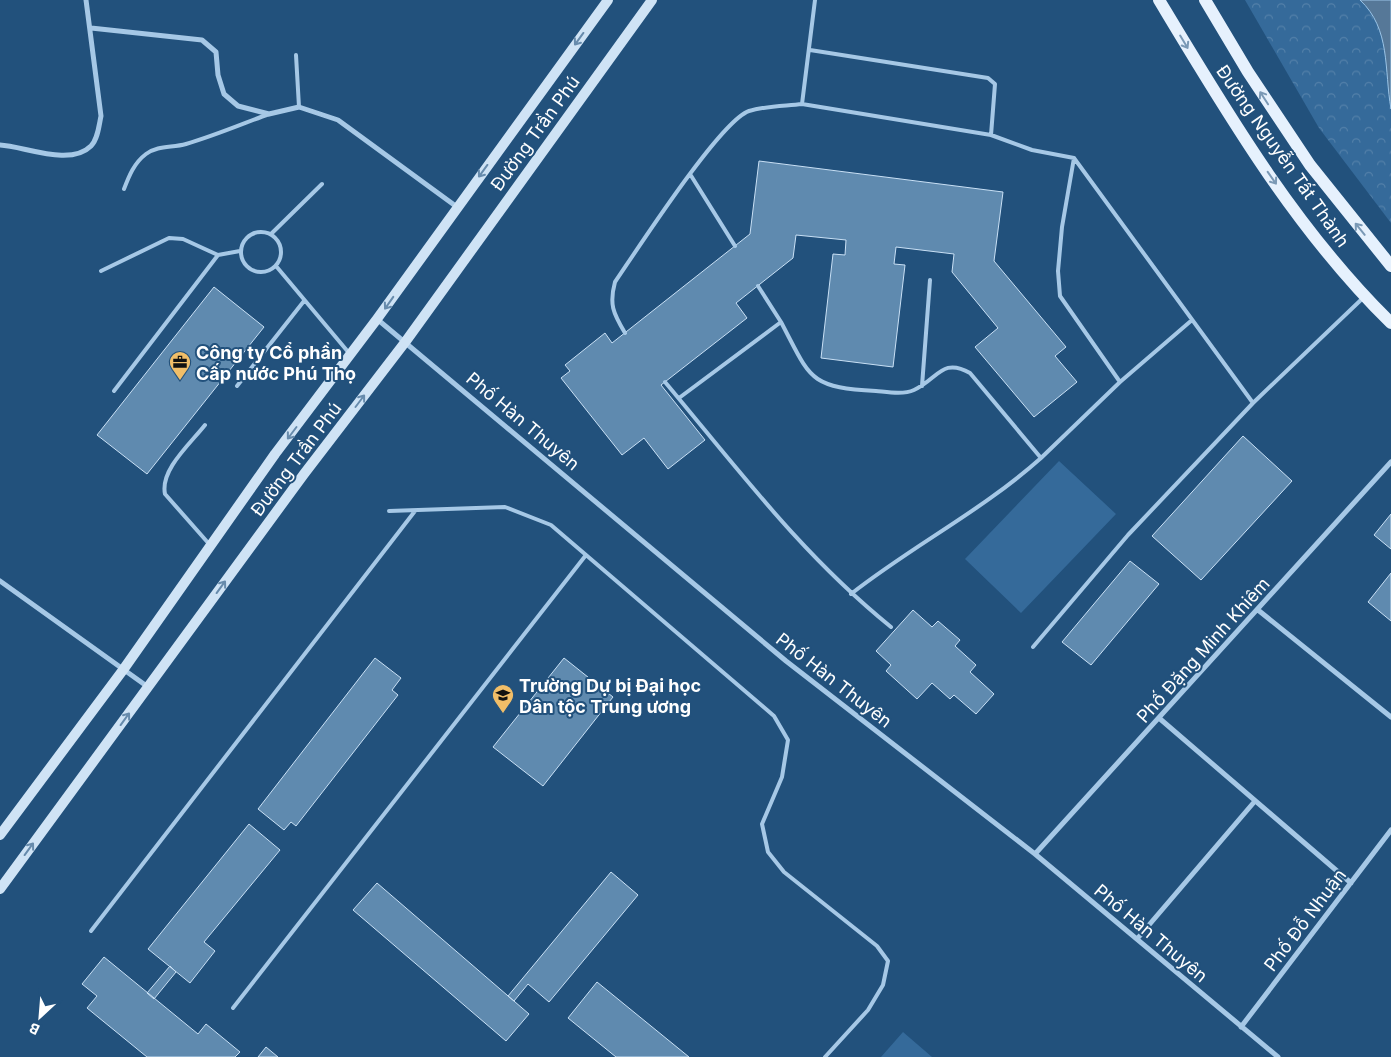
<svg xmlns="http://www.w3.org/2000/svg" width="1391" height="1057" viewBox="0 0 1391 1057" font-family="Inter,sans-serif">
	<defs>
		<pattern id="park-crowns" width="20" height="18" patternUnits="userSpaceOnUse" patternTransform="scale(1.25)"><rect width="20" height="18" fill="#356a9a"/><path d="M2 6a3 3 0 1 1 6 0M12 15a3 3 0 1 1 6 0" fill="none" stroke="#5380a9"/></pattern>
	</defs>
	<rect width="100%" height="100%" fill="#22517c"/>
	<path fill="url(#park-crowns)" d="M1245,0H1391V223L1319,128Z"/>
	<path fill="#356a9a" d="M1059,461L1116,514L1021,613L965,559Z
		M903,1032L932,1057H881Z"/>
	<path fill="#567898" stroke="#9ac4e7" d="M1360,0H1391V109C1384,70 1391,29 1360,0Z"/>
	<path fill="#5f8aaf" stroke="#c9e0f5" d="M759,161L1003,192L994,261L1066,347L1055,356L1077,382L1034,417L975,347L998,328L952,272L954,254L896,247L894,264L905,265L893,367L821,358L833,254L845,255L846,240L796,235L793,258L736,303L747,318L661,385L705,440L668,469L644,438L622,455L561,378L570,371L565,365L605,333L612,343L750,234Z
		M214,287L264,327L147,474L97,435Z
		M1243,436L1292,481L1201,580L1152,536Z
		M1391,514V549L1374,535Z
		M1130,561L1159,584L1091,665L1062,642Z
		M1391,573V621L1368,602Z
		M913,610L932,627L938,621L960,640L955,646L976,665L970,672L994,694L976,714L954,695L950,699L932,683L917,699L886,671L891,665L876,651Z
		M375,658L401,678L392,690L398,695L296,826L291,822L284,830L258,809Z
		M564,658L613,697L543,786L493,747Z
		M249,824L280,850L204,942L215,951L190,983L148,949Z
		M611,872L638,895L549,1002L528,984L514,1001L508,996Z
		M377,883L529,1014L506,1041L353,910Z
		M104,957L198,1034L206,1024L240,1052L235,1057H147L87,1008L97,996L82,984Z
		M170,966L176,972L154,999L147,993Z
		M597,982L689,1057H616L568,1018Z
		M266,1047L278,1057H258Z"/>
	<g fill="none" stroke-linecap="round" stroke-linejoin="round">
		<path stroke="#a6c8e6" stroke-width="4" d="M810,50L988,78L995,84L991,135
			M296,55L299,107
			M802,104L991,135L1032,150L1074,158L1253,403
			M690,174L735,246
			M124,189C129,176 134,163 146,154C158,145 172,148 186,144C214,136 242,124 269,114
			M241 252a20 20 0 1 1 40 0a20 20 0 1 1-40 0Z
			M271,234L322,184
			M276,266L349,353
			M101,271L169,238L183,239L218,255
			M758,286L781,322
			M625,333C613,313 609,304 615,282C637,250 720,121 749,111C765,106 785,106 802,104L815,0
			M665,382C738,469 802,555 891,627
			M1120,382L1192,320
			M237,386L304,301
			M922,386L930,280
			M114,391L218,255L240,251
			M679,398L781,322C811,379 808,387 876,391C887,392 903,395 914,390C938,379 942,357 970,373L1041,458L1120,382L1060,296L1058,271L1062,227L1074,158
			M205,425C190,444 160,470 165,494L210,545
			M389,511L505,507L551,525L774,716L788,740L782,777L762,824L768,852L784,872L877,946L888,961L883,985L868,1010L825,1057
			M851,594C912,546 983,510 1041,458
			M1033,647L1128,535L1253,403L1364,297
			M91,931L415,511
			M233,1008L586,555"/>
		<path stroke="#a6c8e6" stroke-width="5" d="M91,28L202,40L216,52L218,75L224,94L238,106L269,114L299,107L338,120L457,207
			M0,145C24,146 70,167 91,146C98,139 99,125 101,116L86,0
			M377,319L786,661L1035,854L1278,1057
			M0,581L148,687
			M1258,610L1391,717
			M1159,718L1351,883
			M1035,854L1391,462
			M1137,939L1255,801
			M1241,1027L1391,830"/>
		<path stroke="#cfe3f5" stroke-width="10" d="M0,835L123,670L275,454L377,319L608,0
			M0,889L304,474L406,341L652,0"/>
		<path stroke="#e6f1fd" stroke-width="12" d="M1159,0C1227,113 1296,230 1391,323
			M1205,0L1248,72L1310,165L1391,266"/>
	</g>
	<defs><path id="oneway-shaft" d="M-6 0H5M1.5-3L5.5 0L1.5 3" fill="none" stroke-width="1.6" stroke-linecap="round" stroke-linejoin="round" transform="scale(1.25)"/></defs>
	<g stroke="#678bac">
		<use href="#oneway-shaft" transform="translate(579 39) rotate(126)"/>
		<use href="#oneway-shaft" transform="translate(483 171) rotate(126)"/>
		<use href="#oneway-shaft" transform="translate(389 303) rotate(125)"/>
		<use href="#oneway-shaft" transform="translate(360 401) rotate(-53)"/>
		<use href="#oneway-shaft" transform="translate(292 433) rotate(127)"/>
		<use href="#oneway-shaft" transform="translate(221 587) rotate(-54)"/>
		<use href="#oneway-shaft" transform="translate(125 719) rotate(-54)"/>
		<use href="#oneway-shaft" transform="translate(29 849) rotate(-54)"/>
	</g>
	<g stroke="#7a99b6">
		<use href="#oneway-shaft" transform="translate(1184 42) rotate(59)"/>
		<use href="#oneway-shaft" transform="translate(1264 98) rotate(-123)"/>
		<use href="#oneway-shaft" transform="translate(1272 178) rotate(55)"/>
		<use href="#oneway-shaft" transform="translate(1360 229) rotate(-129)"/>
	</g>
	<defs>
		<g id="office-pin" transform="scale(1.125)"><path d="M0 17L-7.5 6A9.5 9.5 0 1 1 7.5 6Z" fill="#f1be68" stroke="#22517c"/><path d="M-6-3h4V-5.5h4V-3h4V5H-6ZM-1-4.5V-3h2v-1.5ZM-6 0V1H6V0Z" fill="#111"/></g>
		<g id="school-pin" transform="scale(1.125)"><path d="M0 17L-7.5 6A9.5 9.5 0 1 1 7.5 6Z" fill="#f1be68" stroke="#22517c"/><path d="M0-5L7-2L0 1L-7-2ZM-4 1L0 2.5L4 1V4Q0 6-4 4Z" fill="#111"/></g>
	</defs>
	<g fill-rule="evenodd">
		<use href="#office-pin" x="180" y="362"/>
		<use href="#school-pin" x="503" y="695"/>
	</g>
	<g text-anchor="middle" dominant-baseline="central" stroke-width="4" stroke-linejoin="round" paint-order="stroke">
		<g font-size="18" fill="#fff" stroke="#22517c">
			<text transform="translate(535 133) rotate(-54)">Đường Trần Phú</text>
			<text transform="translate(1283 156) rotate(55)">Đường Nguyễn Tất Thành</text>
			<text transform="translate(523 421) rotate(40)">Phố Hàn Thuyên</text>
			<text transform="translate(296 459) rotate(-53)">Đường Trần Phú</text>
			<text transform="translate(1203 650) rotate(-48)">Phố Đặng Minh Khiêm</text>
			<text transform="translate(834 680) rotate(38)">Phố Hàn Thuyên</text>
			<text transform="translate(1305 920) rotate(-53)">Phố Đỗ Nhuận</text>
			<text transform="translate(1151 933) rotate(40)">Phố Hàn Thuyên</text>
		</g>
		<g font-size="18" font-weight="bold" fill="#fff" stroke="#22517c" text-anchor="start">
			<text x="196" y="352">Công ty Cổ phần<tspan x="196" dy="21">Cấp nước Phú Thọ</tspan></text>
			<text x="519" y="685">Trường Dự bị Đại học<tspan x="519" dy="21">Dân tộc Trung ương</tspan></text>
		</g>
	</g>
	<g transform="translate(40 1017) rotate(206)" stroke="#22517c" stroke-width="4" paint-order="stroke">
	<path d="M0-4L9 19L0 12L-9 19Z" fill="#ffffff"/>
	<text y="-8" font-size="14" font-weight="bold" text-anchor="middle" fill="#ffffff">B</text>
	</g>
</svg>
